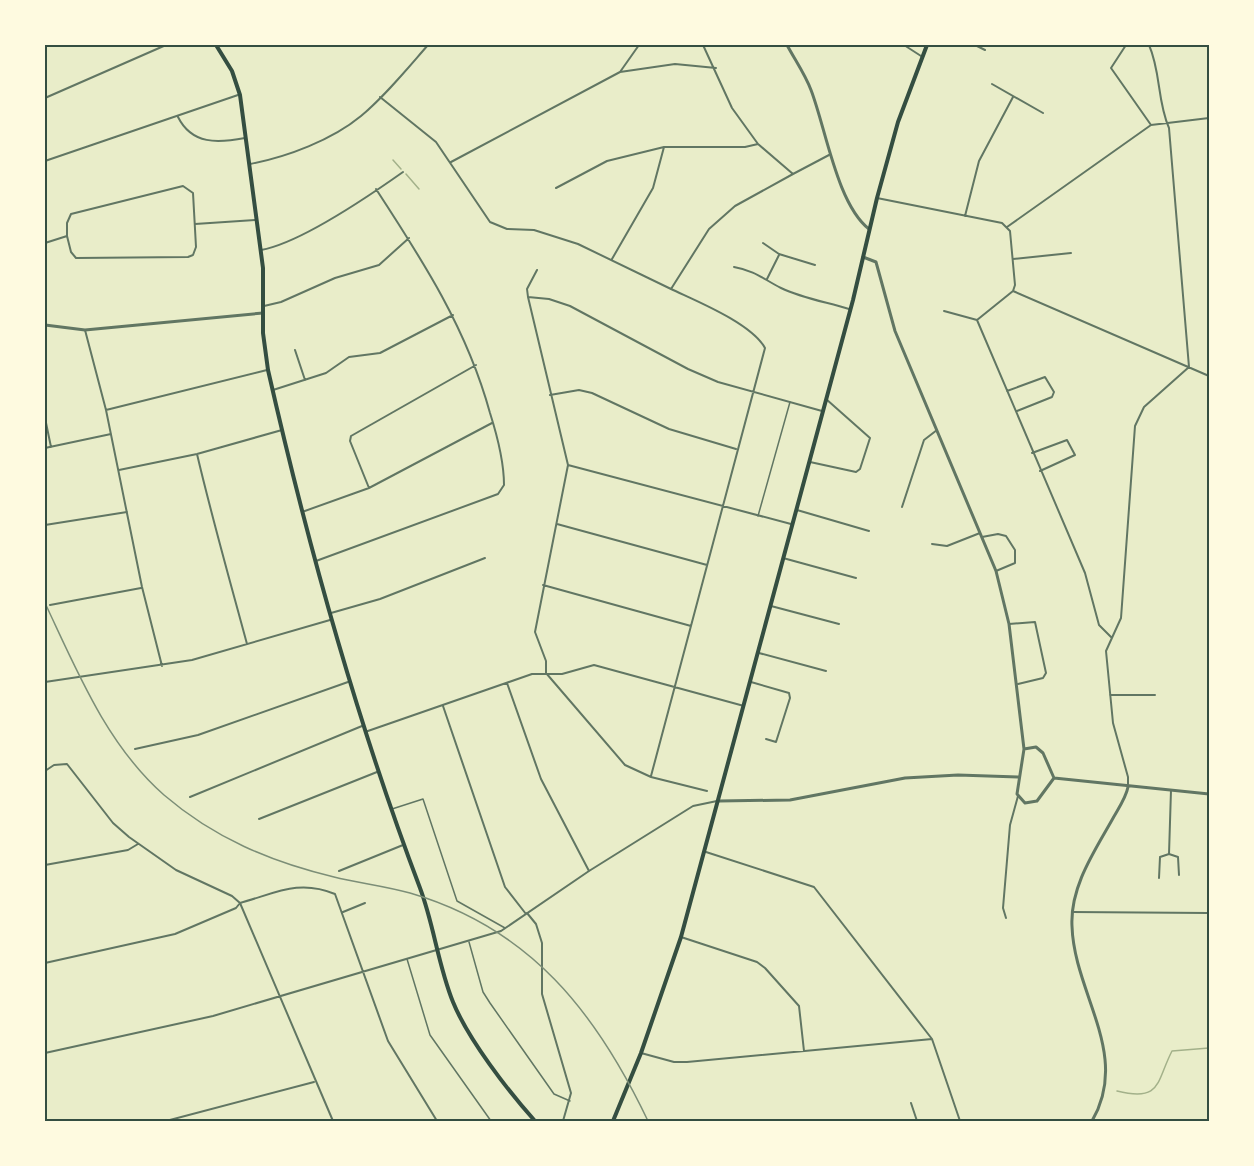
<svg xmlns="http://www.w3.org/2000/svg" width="1254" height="1166" viewBox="0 0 1254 1166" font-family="'Source Serif 4',serif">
	<rect width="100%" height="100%" fill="#e9edc9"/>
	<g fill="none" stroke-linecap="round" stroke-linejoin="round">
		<path stroke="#a3b18a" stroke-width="1.5" d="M393,160L401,169
			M406,174L419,189
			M1117,1091C1162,1102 1156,1082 1172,1051L1209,1048"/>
		<path stroke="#617663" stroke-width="1.5" d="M758,516L790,402
			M392,809L423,799L457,901L505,928
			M469,942L483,992L490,1003L554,1094L570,1101
			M407,959L430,1035L491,1121"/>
		<path stroke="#617663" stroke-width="2" d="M703,45L732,108L758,144L793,174L829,155
			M904,45L921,56
			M975,45L985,50
			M1126,45L1111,68L1151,125
			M620,72L639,45
			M992,84L1043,113
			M380,97L436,142L490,222L507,229L534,230L578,244L671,289L709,229L735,206L793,174
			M45,98L166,45
			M178,117C192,145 218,143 245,138
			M45,161L238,95
			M451,162L620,72L675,64L716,68
			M250,164C287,157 332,140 361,116C385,96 407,69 428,45
			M556,188L607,161L664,147H745L758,144
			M877,198L1002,223L1010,231L1015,285L1013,291L977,320L1085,573L1099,625L1111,637
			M965,216L979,161L1013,97
			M195,224L255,220
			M1007,227L1151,125L1209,118
			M45,243L67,236V223L71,214L183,186L193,193L196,247L193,255L188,257L76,258L71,252L67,236
			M763,243L779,254L815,265
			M261,250C301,243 369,196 403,172
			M612,259L653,188L664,147
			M1013,259L1071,253
			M734,267C756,271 763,279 781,288C802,298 826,302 849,309
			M537,270L527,289L528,297L568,465L535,632L546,661V673L625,765L651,777L707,791
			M767,279L779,255
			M1013,291L1209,376
			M528,297L549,299L570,306L688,369L718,382L822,411
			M264,306L281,302L335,278L379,265L409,238
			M944,311L977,320
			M85,330L106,410L142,587L162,666
			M295,350L305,380
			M273,390L326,373L349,357L380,353L453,315
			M1007,391L1045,377L1054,392L1052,397L1017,411
			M550,395L579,390L592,393L669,429L736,449
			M106,410L267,370
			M45,418L51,447
			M45,448L111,434
			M1032,453L1067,440L1075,455L1040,471
			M197,454C212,518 230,581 247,644
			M810,462L856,472L860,469L870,438L826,399
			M568,465L791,524
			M119,470L197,454L282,430
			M369,488L350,441L351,436L476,365
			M902,507L924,440L937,430
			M797,510L869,531
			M302,512L369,488L492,423
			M557,524L707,565
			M45,525L127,512
			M982,537L998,534L1006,536L1015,550V563L996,571
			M932,544L947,546L980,533
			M1208,556L1209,506
			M783,558L856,578
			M316,561L498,494L504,485C504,461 497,435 490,413C467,329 423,261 376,189
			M543,585L691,626
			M50,605L141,588
			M771,606L839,624
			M331,613L380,599L485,558
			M1009,624L1035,622L1046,673L1043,678L1018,684
			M759,653L826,671
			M45,682L192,660L330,620
			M751,682L789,693L790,698L776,742L766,739
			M507,683L541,779L589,871
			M1110,695H1155
			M443,706L505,887L526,914
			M365,732L532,674H562L594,665L744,706
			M135,749L198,735L348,682
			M45,771L54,765L67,764L113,823L129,837L176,870L232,896L240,903L333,1121
			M651,776L765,348C751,323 696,301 671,289
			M1128,787V777L1113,723L1106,651L1121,618L1135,426L1144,407L1189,367L1169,128C1157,101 1161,72 1149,45
			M190,797L362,726
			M259,819L377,772
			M706,852L814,887L932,1039L960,1121
			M1169,854L1171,790
			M45,865L128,850L138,844
			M339,871L403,845
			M1159,878L1160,857L1169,854L1178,857L1179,875
			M343,912L365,903
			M1072,912L1208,913
			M527,913L536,924L542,943V994L571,1093L563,1121
			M1006,918L1003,908L1010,825L1018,796
			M681,937L757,962L765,968L799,1006L804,1051
			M45,963L175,934L236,908L240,903C276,893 299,879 335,894L388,1041L437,1121
			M45,1053L213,1016L501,931L589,871L693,806L717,801
			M641,1053L674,1062H687L932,1039
			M911,1103L917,1121
			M166,1121L314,1082"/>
		<path stroke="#617663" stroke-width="3" d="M787,45C795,60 805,74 811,90C826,129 837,204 869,229
			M863,257L876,262L895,331L996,571L1009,624L1024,749
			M45,325L85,330L263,313
			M1036,747L1043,753L1054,778L1037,801L1025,803L1017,794L1024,749Z
			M1054,778L1209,794
			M719,801L790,800L905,778L958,775L1019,777
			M1092,1121C1131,1054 1074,994 1072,926C1070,887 1094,852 1112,820C1118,809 1126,798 1128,787"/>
		<path stroke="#344e41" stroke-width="4" d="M216,45L232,71L240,95L263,268V333L268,370C308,546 356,719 420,888C434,925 438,965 453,1002C468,1039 508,1091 535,1121
			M613,1121L641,1053L681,937L853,300L877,198L898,122L927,45"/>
		<path stroke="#7c8e77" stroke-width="1.5" d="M45,603C77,671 107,745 164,795C214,838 271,862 334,877C359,883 385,886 410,893C530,928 596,1012 648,1121"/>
	</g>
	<rect width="1254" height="1166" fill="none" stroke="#fefae0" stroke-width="93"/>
	<rect x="46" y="46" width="1162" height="1074" fill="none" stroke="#344e41" stroke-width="2"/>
</svg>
